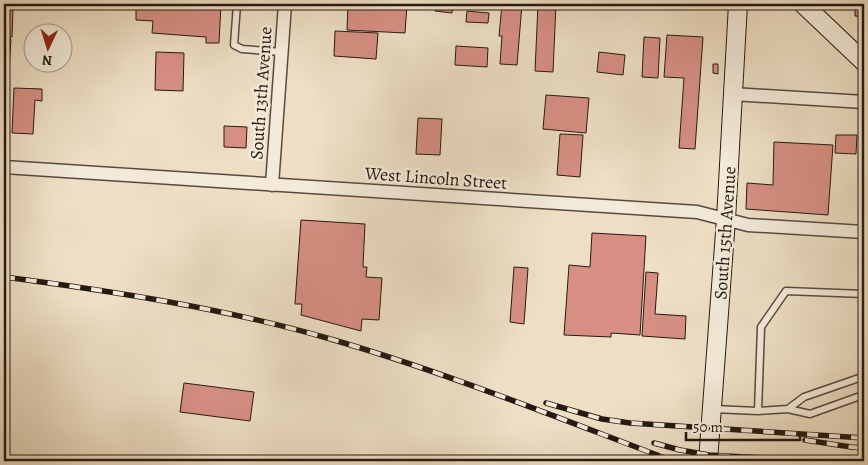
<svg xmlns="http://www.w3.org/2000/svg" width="868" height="465" viewBox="0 0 868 465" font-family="Alegreya,serif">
	<rect width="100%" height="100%" fill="#eddec4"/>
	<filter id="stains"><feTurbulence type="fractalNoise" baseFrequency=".004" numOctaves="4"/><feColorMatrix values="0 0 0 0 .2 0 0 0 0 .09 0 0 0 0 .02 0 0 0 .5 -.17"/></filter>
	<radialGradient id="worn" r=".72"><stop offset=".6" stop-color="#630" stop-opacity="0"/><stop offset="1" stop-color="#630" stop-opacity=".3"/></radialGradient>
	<path fill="#d78f84" stroke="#261911" d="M121,4H221L219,43H206V37L152,33L153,21L136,20V8L121,7Z
		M348,4H407L405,33L347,30Z
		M435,4H453L452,13L435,11Z
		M502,4H522L517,65L500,64L502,36H499Z
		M538,4H556L553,72L535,71Z
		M855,4H864V17L855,16Z
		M4,9L13,10L12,37L4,36Z
		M467,11L489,13L488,23L466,22Z
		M335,31L378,33L376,59L334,56Z
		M667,35L703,37L695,149L679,148L684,78L664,77Z
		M644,37L660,38L658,78L642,77Z
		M4,38L11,39L4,141Z
		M456,46L488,48L487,67L455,65Z
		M156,52L184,53L183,91L155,90Z
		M599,52L625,55L623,75L597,72Z
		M713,64H718V74L713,73Z
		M14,88L42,89V101L35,100L33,134L12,133Z
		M546,95L589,98L586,133L543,129Z
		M418,118L442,119L440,155L416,154Z
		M224,126L247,127L246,148L224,147Z
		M560,134L583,135L580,177L557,175Z
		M836,135H857L856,154L835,153Z
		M774,142L833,145L828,215L746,209L747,183L773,185Z
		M301,220L365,224L363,267H367L366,277L382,278L379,320L362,319L361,331L301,315L302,304H295Z
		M592,233L646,236L640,335L611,333V337L564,335L569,265L590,267Z
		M514,267L528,268L524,324L510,322Z
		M646,272L658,273L655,314L686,316L685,339L642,336Z
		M184,383L254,392L250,421L180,412Z"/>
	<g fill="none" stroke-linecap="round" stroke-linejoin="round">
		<g stroke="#584a3e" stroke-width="9">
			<path id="service" d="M237,4L234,45L242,49L282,52
				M713,409L758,411L761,327L786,291L864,294
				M788,409L804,397L859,378H864
				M758,411L788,409L810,414L863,395L864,393
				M710,459L722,461"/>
		</g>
		<g stroke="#584a3e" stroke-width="15">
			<path id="minor" d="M733,94L864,102
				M4,167L697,212L748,225L864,232
				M272,185L285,4"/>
		</g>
		<g stroke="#261911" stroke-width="20">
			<path id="secondary" d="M803,4L864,62
				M708,461L726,219L738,4"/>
		</g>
		<use href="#service" stroke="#f3ead9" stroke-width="6"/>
		<use href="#minor" stroke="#f3ead9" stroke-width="12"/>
		<use href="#secondary" stroke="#f3ead9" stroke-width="18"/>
		<g stroke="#261911" stroke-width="5.5">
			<path id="rail" d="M4,277C112,291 222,308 327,338C445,372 558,418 673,461
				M546,403L602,419L630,423L864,438
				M805,440L851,447L864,448
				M654,443L680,450L709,455L821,461"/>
		</g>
		<use href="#rail" stroke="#f3ead9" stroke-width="4" stroke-dasharray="11" stroke-linecap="butt"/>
	</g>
	<g text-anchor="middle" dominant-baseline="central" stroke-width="5" stroke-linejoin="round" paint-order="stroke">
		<g font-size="18" fill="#261911" stroke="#f3ead9">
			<text transform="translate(261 93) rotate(-86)">South 13th Avenue</text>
			<text transform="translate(436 178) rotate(4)">West Lincoln Street</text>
			<text transform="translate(725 233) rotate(-86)">South 15th Avenue</text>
		</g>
	</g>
	<rect width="868" height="465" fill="none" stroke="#eddec4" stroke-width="20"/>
	<rect x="5" y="5" width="858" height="455" fill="none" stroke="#261911" stroke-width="2.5"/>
	<rect x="10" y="10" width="848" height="445" fill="none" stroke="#261911"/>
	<g transform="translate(48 48) rotate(184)"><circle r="24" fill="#f3ead9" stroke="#a19689"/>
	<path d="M0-4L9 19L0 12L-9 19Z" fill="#8f2418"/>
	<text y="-8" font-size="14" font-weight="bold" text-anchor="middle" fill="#261911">N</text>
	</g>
	<path d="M686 432v8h114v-8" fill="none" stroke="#261911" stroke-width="2.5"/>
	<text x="693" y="432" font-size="15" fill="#261911" stroke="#f3ead9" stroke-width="4" paint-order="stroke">50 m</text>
	<rect width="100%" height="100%" filter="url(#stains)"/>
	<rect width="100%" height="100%" fill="url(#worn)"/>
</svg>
